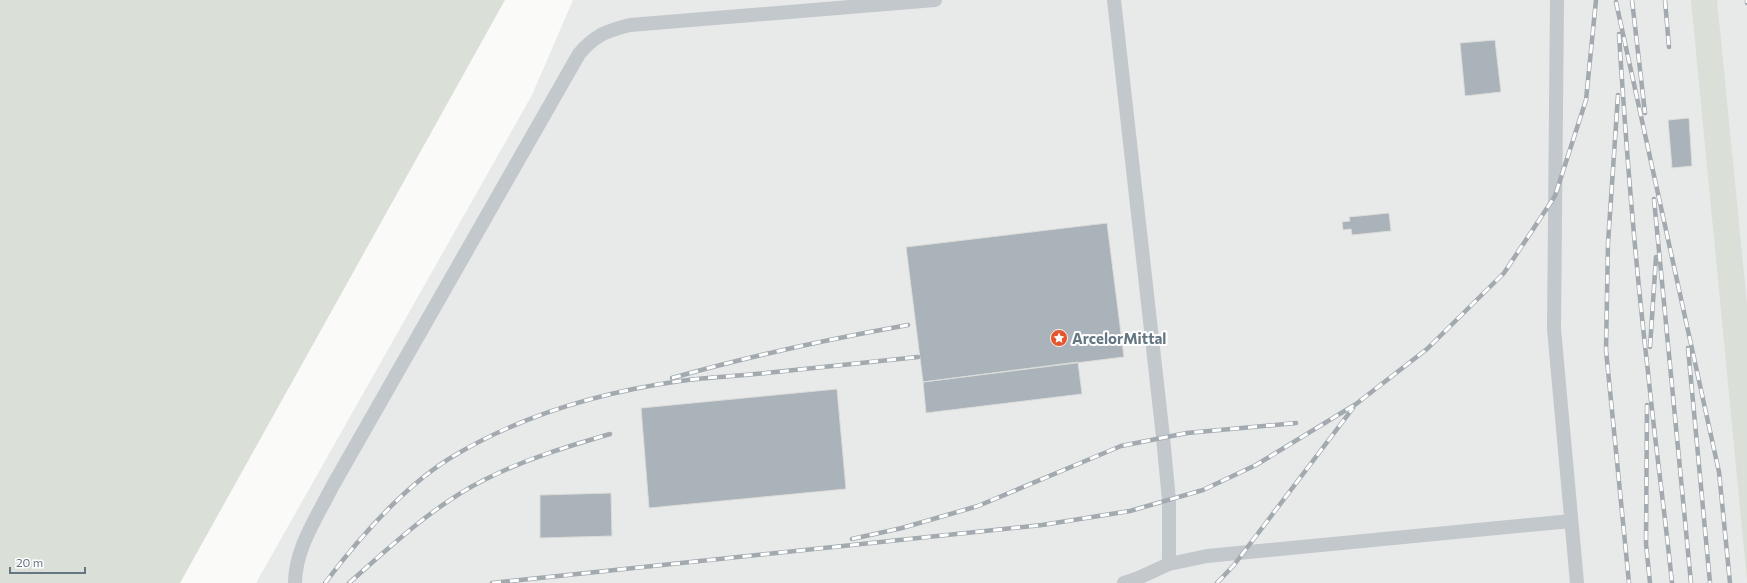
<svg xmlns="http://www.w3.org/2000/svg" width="1747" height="583" viewBox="0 0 1747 583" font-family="Commissioner,sans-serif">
	<rect width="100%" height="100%" fill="#fafaf8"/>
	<path fill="#e8e9e9" d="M573,0H1747V583H256L532,95Z"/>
	<path fill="#dadfd7" d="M0,0H505L180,583H0Z
		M1691,0H1717L1747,304V580Z"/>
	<path fill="#aab3b9" stroke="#dcdcda" d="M1495,40L1501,92L1465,96L1460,43Z
		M1689,118L1692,166L1672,168L1668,120Z
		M1389,213L1391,231L1352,235L1351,229L1343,230L1342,222L1350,221L1349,217Z
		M1107,223L1124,357L923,382L906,247Z
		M1078,362L1082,394L926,413L923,382Z
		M837,389L846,489L649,508L641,408Z
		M611,493L612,536L540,538V495Z"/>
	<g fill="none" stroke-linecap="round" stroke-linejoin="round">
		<path stroke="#c3c8cc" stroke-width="14" d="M1114,0L1163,437L1169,500V564
			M1557,0L1554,329L1577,583
			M295,583C295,549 317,517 332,487L579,54C595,35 606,31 630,25L935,0
			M1124,583L1136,579L1169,564L1207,556L1571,521"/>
		<g stroke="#a2aab0" stroke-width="4.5">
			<path id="rail" d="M1632,0L1645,113
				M1665,0L1669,47
				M1747,0V3
				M1616,2L1719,472L1730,583
				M1619,34C1626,147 1635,260 1648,372C1655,443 1665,513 1672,583
				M1618,95L1608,243L1606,350L1629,583
				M1654,199L1691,583
				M1650,347L1656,257
				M1688,348L1710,583
				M672,378C750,356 829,339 908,325
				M1647,405L1646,544L1650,583
				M852,539L902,528L978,506L1121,446L1187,433L1296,423
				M325,583C359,538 408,482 457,454C525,414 603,392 680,381C709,377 737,376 766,373C817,368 867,362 918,357
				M349,583C391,546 434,505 484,480C525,459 566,447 610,434
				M492,583L1042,525L1130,511L1203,490L1256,465L1356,404L1427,349L1504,273L1555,196L1586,100L1596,0
				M1217,583L1234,565L1353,408"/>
		</g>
		<use href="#rail" stroke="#fff" stroke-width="3" stroke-dasharray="9" stroke-linecap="butt"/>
	</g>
	<defs>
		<g id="sight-disc" transform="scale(0.9)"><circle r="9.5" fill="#e4572e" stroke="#fff"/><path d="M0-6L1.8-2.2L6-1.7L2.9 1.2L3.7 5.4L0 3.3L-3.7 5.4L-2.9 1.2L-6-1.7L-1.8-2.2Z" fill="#fff"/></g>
	</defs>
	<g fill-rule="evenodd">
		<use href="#sight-disc" x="1059" y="338"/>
	</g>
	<g text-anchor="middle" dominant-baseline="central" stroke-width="4" stroke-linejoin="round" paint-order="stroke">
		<g font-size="15" font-weight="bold" fill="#657683" stroke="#fff" text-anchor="start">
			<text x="1072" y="338">ArcelorMittal</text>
		</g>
	</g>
	<path d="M10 567v6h75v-6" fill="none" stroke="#657683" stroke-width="2"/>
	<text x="16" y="567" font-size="12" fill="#657683" stroke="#ffffff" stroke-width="3" paint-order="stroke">20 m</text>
</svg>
